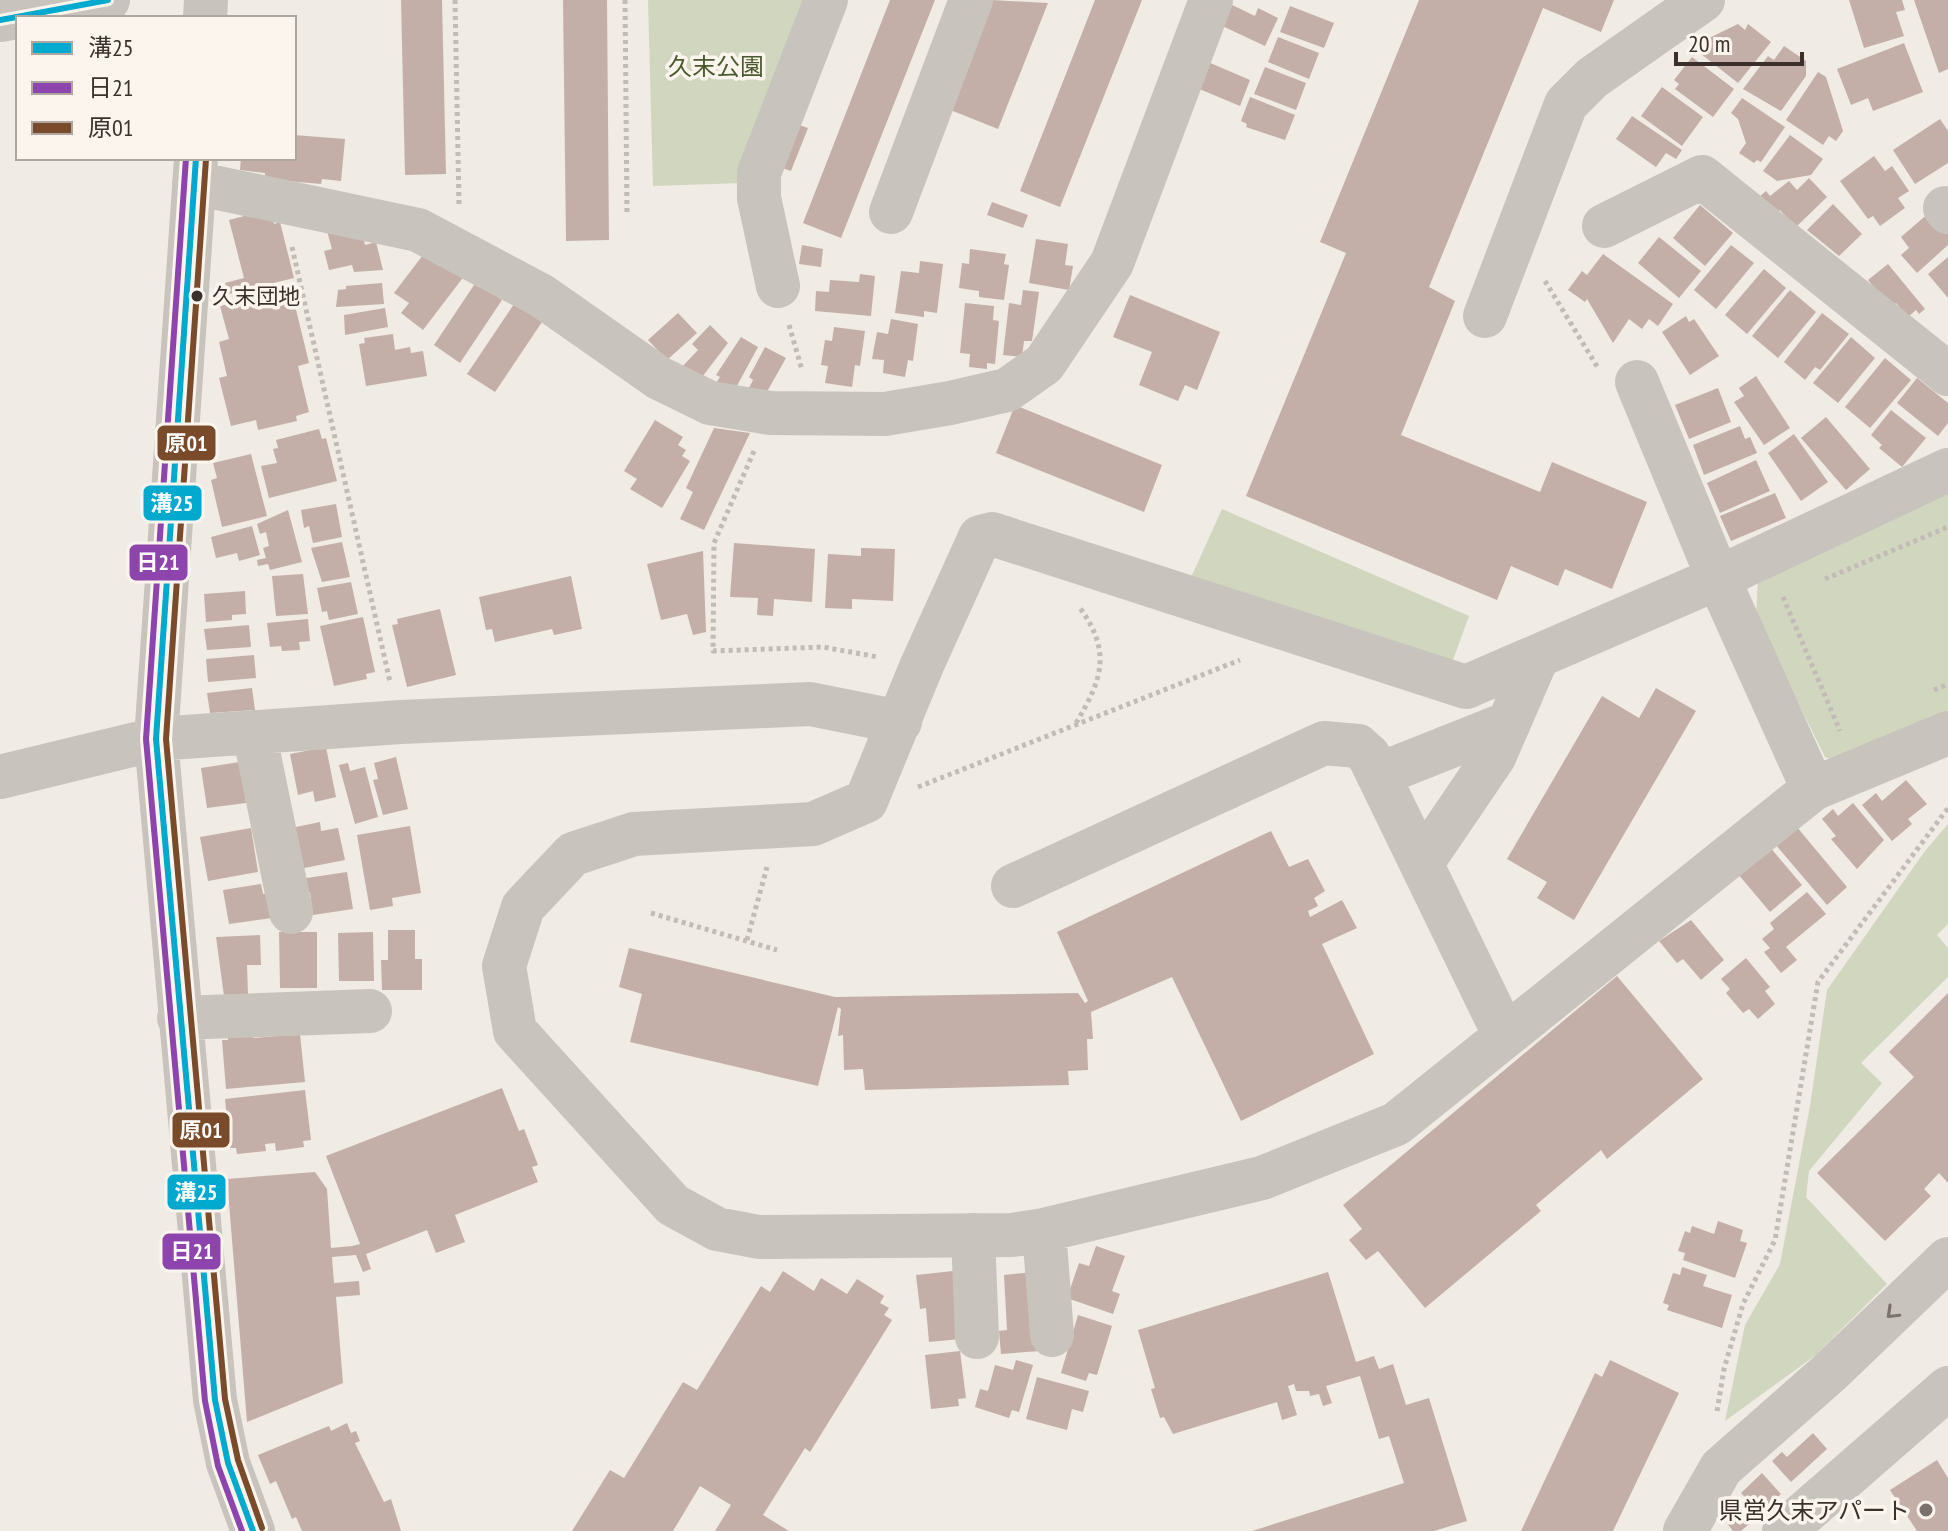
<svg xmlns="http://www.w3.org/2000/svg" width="1948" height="1531" viewBox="0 0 1948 1531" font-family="'PT Sans Narrow','Noto Sans JP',sans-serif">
	<rect width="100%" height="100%" fill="#f0ebe5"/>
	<path fill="#d1d6bf" d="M648,0H811L743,183L653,186Z
		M1948,488V717L1844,764L1825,757L1756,618L1758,576Z
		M1222,509L1469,616L1446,679L1189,582Z
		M1948,824V924L1937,935L1948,948V977L1861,1063L1882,1083L1809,1171L1806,1197L1887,1284L1816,1355L1725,1421L1745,1325L1780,1264L1810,1106L1827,990L1925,851Z"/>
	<path fill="#c3afa7" d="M401,0H442L446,174L405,175Z
		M563,0H607L609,240L566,241Z
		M890,0H935L841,238L803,223Z
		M991,0L1048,3L998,129L948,109Z
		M1095,0H1142L1060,207L1020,191Z
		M1419,0H1614L1601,32L1543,8L1429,287L1455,301L1401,435L1540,492L1552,462L1647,502L1612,589L1565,569L1558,586L1511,566L1497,600L1246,496L1346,253L1320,242Z
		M1849,0H1902L1905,10L1896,12L1904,36L1864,48Z
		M1914,0H1948V69L1939,73Z
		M1228,3L1255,16L1258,8L1278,18L1265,46L1218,24Z
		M1290,6L1334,23L1324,48L1280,32Z
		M1738,24L1745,30L1748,24L1771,42L1738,83L1696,50L1703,41Z
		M1278,37L1319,53L1309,79L1268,62Z
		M1904,43L1923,92L1873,111L1868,98L1851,105L1837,69Z
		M1784,46L1806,61V76L1781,111L1743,89L1768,56L1774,60Z
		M1692,57L1734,89L1713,117L1675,89L1679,84L1674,80Z
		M1208,62L1250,80L1240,106L1197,88Z
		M1265,67L1306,83L1296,110L1254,94Z
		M1818,72L1826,77L1843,131L1836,141L1829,136L1823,145L1786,120Z
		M1662,87L1703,117L1682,146L1641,116Z
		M1250,97L1295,115L1285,140L1246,127L1247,124L1241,121Z
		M1742,98L1785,127L1761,162L1757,160L1754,163L1739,153L1746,143L1738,119L1731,113Z
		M1632,116L1682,150L1676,159L1666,153L1656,167L1616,139Z
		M1940,119L1948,131V163L1915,184L1893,150Z
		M796,124L808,128L791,171L779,167Z
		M294,135L345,139L341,181L322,179L321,184L265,179V173L240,170L241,158H294Z
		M1790,135L1823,159L1811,175L1777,181L1763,171Z
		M1874,156L1885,171L1892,166L1909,191L1898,198L1905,208L1880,226L1873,216L1868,219L1840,181Z
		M1809,178L1827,197L1796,227L1780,210L1773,216L1757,199L1766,191L1770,196L1789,181L1797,190Z
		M992,202L1028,215L1023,228L987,215Z
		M1833,204L1862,234L1839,256L1807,230Z
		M1700,205L1733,233L1705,266L1673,238Z
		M271,209L274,224L280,222L294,278L229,294L225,283L244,278L229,220Z
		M1930,212L1948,233V245L1917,273L1901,255L1909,248L1901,237Z
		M327,231L362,232L365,245L376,242L383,270L354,272L352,265L329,270L324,251L332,249Z
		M1659,237L1701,271L1679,298L1638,263Z
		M1036,239L1068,244L1065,265L1073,266L1069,290L1029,283Z
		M802,245L823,249L821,267L799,264Z
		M1731,245L1754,263L1716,309L1694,290Z
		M429,247L465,275L423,330L401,313L409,303L394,293Z
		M970,249L1006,254L1004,264L1009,265L1004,300L979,297V291L959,288L962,263L969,264Z
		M1603,254L1673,304L1658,326L1649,319L1642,329L1629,319L1613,343L1587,299L1585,302L1568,290L1582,271L1587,275Z
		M1948,257V298L1928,274Z
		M920,261L943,264L937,313L924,311V317L895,313L901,271L919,273Z
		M1888,264L1925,309L1919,314L1916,310L1908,317L1896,303L1891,308L1868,280Z
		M1764,269L1786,288L1747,334L1725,315Z
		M860,274L875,276L871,316L815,311L816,291L829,292L830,280L859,282Z
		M476,282L502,300L460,363L434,345Z
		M382,283L384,304L336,307L338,290L346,289V286Z
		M291,289L309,363L298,366L309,412L296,416L297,421L258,430L256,420L231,426L219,378L227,376L219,342L229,339L220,306Z
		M1023,290L1039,292L1032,341H1024L1022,357L1003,355L1009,303L1021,305Z
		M1790,290L1816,312L1778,358L1752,336Z
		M1130,295L1220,332L1197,390L1185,385L1178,401L1139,385L1152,352L1113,337Z
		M518,298L546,316L495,392L467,374Z
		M965,303L994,306L993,320L999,321L995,364L987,363V369L969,367L970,354L960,353Z
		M385,308L388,327L345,335L344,315Z
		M678,313L697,333L667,360L648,340Z
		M1822,313L1849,334L1820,370L1815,367L1805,380L1784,362Z
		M1686,316L1689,322L1694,319L1719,356L1690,375L1662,332Z
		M891,319L918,324L913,361L908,360L905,377L883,373L884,360L872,359L877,332L888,334Z
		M710,325L728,343L696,385L680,369L698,350L692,344Z
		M834,327L865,331L860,366L855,365L852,387L825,383L828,366L821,365L825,340L832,341Z
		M393,334L395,350L410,347L411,353L423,351L427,376L366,386L359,344L365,343L364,338Z
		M741,337L758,347L732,395L715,385L720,377L716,375Z
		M1851,337L1875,358L1838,403L1813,383Z
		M765,347L786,358L764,397L749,388L753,380L749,377Z
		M1885,358L1911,380L1870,428L1845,407Z
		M1756,376L1790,428L1764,445L1734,402L1744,396L1739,388Z
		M1917,378L1948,403V423L1938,436L1897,403Z
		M1718,388L1731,422L1689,439L1675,405Z
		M1015,405L1162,465L1144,512L996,453Z
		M1891,410L1926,438L1902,467L1879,448L1882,445L1871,435Z
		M1826,417L1870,469L1846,490L1801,438Z
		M655,420L683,437L678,445L686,450L682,456L690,461L662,508L630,489L637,479L624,471Z
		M1740,426L1745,439L1750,437L1757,453L1704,475L1693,445Z
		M714,428L750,433L704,530L680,519L693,492L686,488Z
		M319,429L322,439L326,438L337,481L269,498L261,466L277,463L273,449L278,448L276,440Z
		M1794,434L1828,482L1801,501L1768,453Z
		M251,454L267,516L222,527L211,480L217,478L213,463Z
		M1756,460L1770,491L1720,513L1707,483Z
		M1775,493L1786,518L1731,541L1720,516Z
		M336,504L342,537L313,543L309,526L304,528L301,510Z
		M288,510L302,562L270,570L268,564L258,566L257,560L266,558L263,548L269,546L266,532L260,534L257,524Z
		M252,526L260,555L239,561L237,553L216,558L211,537Z
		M342,542L350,577L322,582L311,548Z
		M734,543L815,549L812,602L774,599L773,616L757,615L758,598L730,597Z
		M861,548L895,549L893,601L852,599V609L825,608L828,554L861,556Z
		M703,551L706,632L693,635L687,614L661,620L647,564Z
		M303,574L308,614L276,616L272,576Z
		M571,576L582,629L554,635L552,629L495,642L492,629L486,630L479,597Z
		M351,582L358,614L329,620L327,611L322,612L317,588Z
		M245,591L246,614L232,615V620L206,622L204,594Z
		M440,609L456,675L407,687L392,625L398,624L397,619Z
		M363,617L375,672L366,674L367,679L334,686L320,626Z
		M308,619L310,641L299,642L300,650L282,651L281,646L270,647L267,623Z
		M249,625L251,647L207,650L204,629Z
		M254,655L256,678L208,682L206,659Z
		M252,688L255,710L210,713L207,693Z
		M1656,688L1696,711L1574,920L1537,898L1547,882L1507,859L1602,696L1639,718Z
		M326,747L336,797L315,802L313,791L298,795L290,754Z
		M396,757L408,809L383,815L373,780L378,779L374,763Z
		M240,762L246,803L207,808L201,768Z
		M348,763L350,771L365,767L378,817L355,824L339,765Z
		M1906,780L1927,804L1908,819L1912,824L1892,841L1862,805L1876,793L1882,801Z
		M1853,803L1884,840L1857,869L1831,839L1836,836L1822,819L1833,809L1838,816Z
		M320,822L321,831L338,828L345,860L299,869L291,828Z
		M410,826L421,893L392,898L393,906L370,910L357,835Z
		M1796,826L1847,887L1827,905L1775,844Z
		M251,828L258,872L208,881L200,837Z
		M1271,831L1289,867L1308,859L1325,891L1314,898L1318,906L1308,911L1310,917L1342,900L1357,928L1322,944L1374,1054L1241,1121L1172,977L1091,1012L1093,1039H1087L1088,1070L1068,1071L1069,1085L865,1090L863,1069L844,1070L843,1035L838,1036L841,1009L838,1007L818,1086L630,1042L642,994L619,987L629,948L835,997L1078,993L1085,1003L1088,1001L1057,932Z
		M1769,846L1802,885L1770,912L1738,874Z
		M347,872L353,909L313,915L310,892L302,893L300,879Z
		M261,884L263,894L268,893L272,918L229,924L223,890Z
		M1807,892L1826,914L1786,947L1797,960L1781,973L1764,952L1770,948L1762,939L1774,929L1770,923Z
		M1691,920L1724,960L1701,980L1683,959L1677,963L1659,941Z
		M388,930H415V959H422V990H382L381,960H388Z
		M279,932H317V988H280Z
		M373,932L374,981H339L338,933Z
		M260,935L261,965H247L248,995L224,996L216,937Z
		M1746,958L1770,987L1765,991L1775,1004L1758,1019L1749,1009L1743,1013L1726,993L1730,989L1721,979Z
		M1617,976L1703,1079L1607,1159L1601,1150L1536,1205L1541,1211L1425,1308L1378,1251L1366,1260L1349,1240L1362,1229L1343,1205Z
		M1948,993V1183L1939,1173L1924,1189L1931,1196L1885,1241L1817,1173L1914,1077L1889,1052Z
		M253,1030V1038L300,1034L305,1082L226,1089L222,1040H228V1033Z
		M502,1088L519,1131L524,1129L538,1165L532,1167L538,1182L455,1215L465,1242L436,1253L427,1230L366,1254L371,1269L363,1272L356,1255L332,1257L334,1283L359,1281L360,1295L336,1297L343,1383L247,1422L227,1179L315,1172L327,1189L331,1248L352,1246L360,1244L326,1156Z
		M305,1090L311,1140L303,1141L304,1147L276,1151L275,1143L265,1144L266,1151L237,1154L236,1148H230L225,1099Z
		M1718,1221L1743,1230L1740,1241L1747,1243L1735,1278L1683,1260L1685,1253L1678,1251L1685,1231L1690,1233L1692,1226L1714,1234Z
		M1096,1246L1125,1256L1112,1291L1120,1294L1113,1314L1067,1298L1079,1263L1089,1266Z
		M1682,1267L1707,1275L1703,1286L1732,1295L1722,1328L1667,1310L1669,1305L1663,1303L1673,1273L1680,1275Z
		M783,1271L814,1291L821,1278L847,1294L857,1279L884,1296L880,1303L889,1308L884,1315L892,1320L810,1452L805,1448L763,1515L789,1531H715L731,1505L700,1486L673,1531H572L610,1470L624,1478L683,1382L697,1390L761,1286L770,1292Z
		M953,1271L960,1339L929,1342L926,1308L920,1309L916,1275Z
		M1034,1272L1040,1351L1001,1354L999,1331L1007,1330L1004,1275Z
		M1328,1272L1356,1362L1374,1356L1379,1369L1393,1364L1406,1405L1429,1398L1467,1521L1434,1531H1252L1404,1483L1389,1436L1379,1439L1360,1376L1326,1386L1332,1403L1323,1406L1319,1394L1310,1396L1309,1391H1296L1294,1384L1288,1386L1297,1415L1282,1420L1277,1402L1173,1434L1164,1417L1160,1418L1151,1389L1155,1388L1138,1330Z
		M1078,1315L1112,1326L1097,1375L1089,1373L1086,1381L1061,1373Z
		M960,1351L966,1398L958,1399L959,1406L931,1409L925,1355Z
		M1016,1360L1033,1365L1019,1412L1012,1410L1009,1418L975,1407L980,1389L988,1391L995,1365L1013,1370Z
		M1610,1360L1679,1393L1613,1531H1521L1595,1373L1602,1377Z
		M1037,1377L1089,1391L1083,1412L1072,1409L1067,1430L1026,1419Z
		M347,1423L351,1433L356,1431L360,1441L355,1443L384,1502L391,1499L401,1531H302L296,1517L292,1519L276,1481L270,1484L258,1455L329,1426L331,1431Z
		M1813,1433L1827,1449L1791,1482L1772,1461L1782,1452L1787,1457Z
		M1937,1460L1948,1478V1531H1917L1890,1490Z
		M1762,1473L1781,1494L1764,1509L1756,1501L1752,1505L1741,1493Z
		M1735,1498L1753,1521L1741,1531H1733L1718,1512Z"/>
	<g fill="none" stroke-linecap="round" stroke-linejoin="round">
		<path stroke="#c2bbb6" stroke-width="5" stroke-dasharray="4 4" stroke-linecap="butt" d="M455,0L459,205
			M625,0L627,216
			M292,247L390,682
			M1545,281L1598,368
			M789,325L802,370
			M754,451L714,543L713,651L823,647L878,657
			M1825,579L1948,527
			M1783,597L1840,731
			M1934,690L1948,684
			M1076,723C1102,680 1112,652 1080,608
			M918,787L1240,660
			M651,913L777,950
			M747,940L767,867
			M1717,1411L1724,1369L1743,1304L1775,1240L1818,982L1948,808"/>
		<path stroke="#c9c3be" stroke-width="44" d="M205,18L206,0
			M0,20L108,0
			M196,158L156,739L215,1400L228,1463L253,1531
			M194,183L418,230L542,296L659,378L710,403L770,413L885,414L950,403L1007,390L1044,364L1112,263L1211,0
			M1945,208L1948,212
			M891,212L971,0
			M1604,226L1702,177L1948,374
			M778,286L759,198V173L826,0
			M1485,316L1566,104L1592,78L1703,0
			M1637,382L1718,578L1813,789
			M1948,470L1718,578L1466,687L992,534L980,537L922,665L866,801L813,824L634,834L573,854L523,907L504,966L515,1031L673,1205L717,1229L759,1237L1012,1235L1044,1230L1262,1178L1396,1124L1813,789L1948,733
			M254,732L291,912
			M1378,775L1509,723
			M0,777L156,739L401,722L810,704L900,722
			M1422,863L1494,757L1537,658
			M1013,886L1324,743L1358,746L1369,756L1505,1036
			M179,1018L370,1011
			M1044,1230L1052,1335
			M973,1235L977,1337
			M1685,1531L1721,1468L1829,1373L1948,1259
			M1784,1531L1948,1388"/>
		<g stroke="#fbf5ee" stroke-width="12">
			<path id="bus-1" d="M0,20L108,0
				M196,158L156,739L215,1400L228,1463L253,1531"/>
		</g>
		<g stroke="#fbf5ee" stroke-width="12">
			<path id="bus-2" d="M186,158L146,739L205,1401L218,1466L242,1531"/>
		</g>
		<g stroke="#fbf5ee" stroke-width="12">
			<path id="bus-3" d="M206,159L166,739L225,1399L238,1460L262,1528"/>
		</g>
		<use href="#bus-1" stroke="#00a9ce" stroke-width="6"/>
		<use href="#bus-2" stroke="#8e44ad" stroke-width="6"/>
		<use href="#bus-3" stroke="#7a4b2a" stroke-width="6"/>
	</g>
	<defs><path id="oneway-chevron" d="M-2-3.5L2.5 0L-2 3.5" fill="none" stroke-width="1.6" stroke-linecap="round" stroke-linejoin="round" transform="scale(2)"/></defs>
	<use stroke="#7b726d" href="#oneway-chevron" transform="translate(1892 1313) rotate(136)"/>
	<circle fill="#3b302b" stroke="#fbf5ee" stroke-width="3" cx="197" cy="296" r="7"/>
	<circle fill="#7a716c" stroke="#fbf5ee" stroke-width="3" cx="1926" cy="1510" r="8"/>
	<g text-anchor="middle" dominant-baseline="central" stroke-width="7" stroke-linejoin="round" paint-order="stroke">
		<g font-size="22" fill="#3b302b" stroke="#fbf5ee" text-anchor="start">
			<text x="212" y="296">久末団地</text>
		</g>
		<g font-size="24" fill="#4a5a2e" stroke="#fbf5ee">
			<text x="716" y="66">久末公園</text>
		</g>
		<g font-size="24" fill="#3b302b" stroke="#fbf5ee" text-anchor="end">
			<text x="1910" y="1510">県営久末アパート</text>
		</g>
	</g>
	<g stroke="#fbf5ee" stroke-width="3">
		<rect x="156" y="424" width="61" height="38" rx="8" fill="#7a4b2a"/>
		<rect x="142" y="484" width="61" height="38" rx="8" fill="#00a9ce"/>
		<rect x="128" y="543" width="61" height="39" rx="8" fill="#8e44ad"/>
		<rect x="171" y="1111" width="60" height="38" rx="8" fill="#7a4b2a"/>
		<rect x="166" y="1173" width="61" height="38" rx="8" fill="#00a9ce"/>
		<rect x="161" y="1232" width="61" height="39" rx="8" fill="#8e44ad"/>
	</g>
	<g font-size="22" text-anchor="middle" font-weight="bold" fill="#fff">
		<text x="186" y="451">原01</text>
		<text x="172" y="511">溝25</text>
		<text x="158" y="570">日21</text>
		<text x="201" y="1138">原01</text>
		<text x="196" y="1200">溝25</text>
		<text x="192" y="1259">日21</text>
	</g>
	<rect x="16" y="16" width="280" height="144" fill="#fbf5ee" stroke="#aea6a0" stroke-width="2"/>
	<rect x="32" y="42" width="40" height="12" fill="#00a9ce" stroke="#aea6a0" stroke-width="2"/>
	<text x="88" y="56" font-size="24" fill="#3b302b">溝25</text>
	<rect x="32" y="82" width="40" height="12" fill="#8e44ad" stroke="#aea6a0" stroke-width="2"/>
	<text x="88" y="96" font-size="24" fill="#3b302b">日21</text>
	<rect x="32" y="122" width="40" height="12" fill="#7a4b2a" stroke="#aea6a0" stroke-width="2"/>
	<text x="88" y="136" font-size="24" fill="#3b302b">原01</text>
	<path d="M1676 52v12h126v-12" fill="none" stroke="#3b302b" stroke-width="4"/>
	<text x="1688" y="52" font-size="24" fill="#3b302b" stroke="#fbf5ee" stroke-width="6" paint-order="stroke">20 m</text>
</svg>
